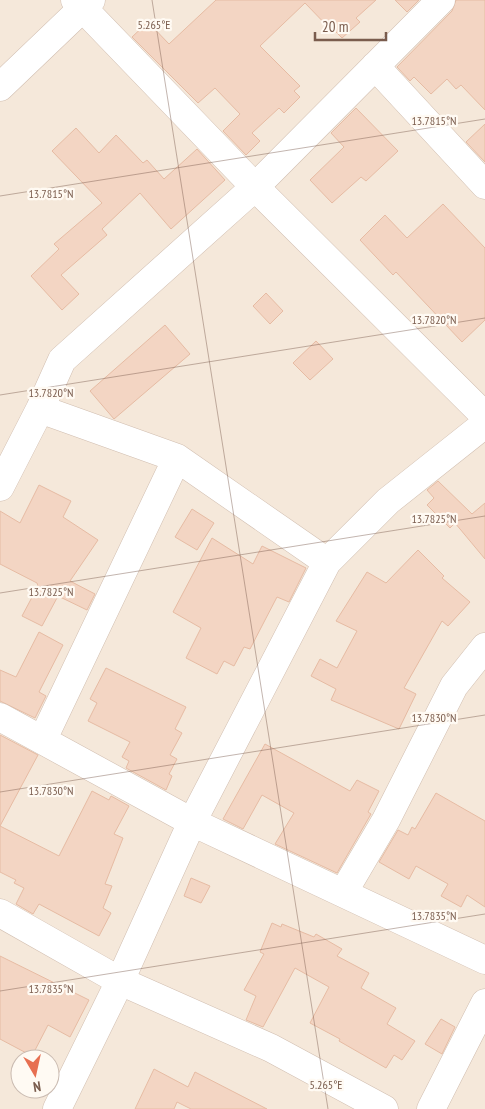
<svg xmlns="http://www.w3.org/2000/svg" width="485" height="1109" viewBox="0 0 485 1109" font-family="'PT Sans Narrow',sans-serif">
	<rect width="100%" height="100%" fill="#fdf6ec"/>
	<path fill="#f5e8da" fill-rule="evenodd" d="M0,0H485V1109H0ZM20,1059H50V1089H20Z"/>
	<path fill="#f3d5c3" stroke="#e6bba3" d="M216,0H376L356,18L360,22L342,38L335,31L333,32L305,3L260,46L300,86L294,91L300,97L284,113L279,108L252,133L260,141L246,155L223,131L240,114L215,88L198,103L132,37L148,22L169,44Z
		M395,0H419L407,12Z
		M456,0H485V110L461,85L456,89L447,79L431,94L414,77L410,81L397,67L452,11Z
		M356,108L398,151L366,181L361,177L332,203L310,180L344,147L331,133Z
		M485,124V162L466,142Z
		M76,128L99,153L116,135L143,163L147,160L164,179L197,149L225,180L171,229L140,193L102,229L107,235L61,275L79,294L62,310L31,276L59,249L54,244L102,203L52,151Z
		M443,204L485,248V320L462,342L396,272L393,275L360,240L385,215L407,238Z
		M266,293L283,311L270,324L253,306Z
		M165,325L190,354L114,419L90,391Z
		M316,341L333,359L310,380L293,363Z
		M438,481L472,514L485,503V559L455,523L450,528L427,505L434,498L427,490Z
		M39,485L71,501L63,517L98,540L70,581L95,594L87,610L58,596L42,626L22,616L38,586L37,583L0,564V511L20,523Z
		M192,509L214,523L197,550L175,537Z
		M212,538L253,564L262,546L306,568L289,602L277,597L250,649L244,647L234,666L224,661L217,674L186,658L201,628L173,612Z
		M418,550L444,576L442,578L470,602L448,626L442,621L404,688L416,694L399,729L331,700L336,689L311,676L320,659L337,668L357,631L336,621L367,572L386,583Z
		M39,632L63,645L39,692L46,696L35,718L0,701V670L16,677Z
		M106,668L186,707L175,729L182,733L170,755L177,759L169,774L172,776L166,790L126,768L129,761L122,757L130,742L88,721L97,703L90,699Z
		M0,735L38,755L0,826L59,856L92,791L109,800L111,796L129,806L114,834L123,838L105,884L112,886L103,908L111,913L99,936L39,904L33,914L16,904L24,888L14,883L16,880L0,872Z
		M265,744L350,791L357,780L379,791L368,812L371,814L337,873L275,844L294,813L262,795L243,829L223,819Z
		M436,793L485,821V907L467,895L461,907L441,896L448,884L416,866L409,879L379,862L398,830L408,835L412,827L415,829Z
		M191,878L210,886L201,903L184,896Z
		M272,923L281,927L282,924L314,937L316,934L342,949L337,956L369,973L361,988L396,1008L387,1024L415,1041L402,1060L394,1055L386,1068L339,1041L340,1039L310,1023L329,987L295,968L263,1027L246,1020L256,996L244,990L264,954L260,952Z
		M0,956L89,1000L70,1037L48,1025L32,1056L0,1039Z
		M441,1019L455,1027L442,1054L425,1044Z
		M154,1069L188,1087L195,1072L267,1109H191L177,1102L174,1109H135Z"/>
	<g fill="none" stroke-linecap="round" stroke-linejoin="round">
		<g stroke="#d1beb0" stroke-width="29">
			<path id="minor" d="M75,0L255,187L485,416
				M375,66L485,185
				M0,87L91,0
				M40,409L177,458L327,562
				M0,487L40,409L62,360L255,187L441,0
				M0,717L192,822L485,960
				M43,739L177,458
				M343,893L386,820L454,686L485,647
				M0,913L120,981L271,1048L384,1109
				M57,1109L120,981L192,822L327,562L388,501L485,424
				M431,1109L485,1003"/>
		</g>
		<use href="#minor" stroke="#fff" stroke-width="28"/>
	</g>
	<path fill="none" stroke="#7a5c4d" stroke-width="1" stroke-opacity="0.45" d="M152,0L328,1109M0,196L485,119M0,395L485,318M0,593L485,516M0,792L485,715M0,991L485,914"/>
	<g font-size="12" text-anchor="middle" fill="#7a5c4d" stroke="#fffaf3" stroke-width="4.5" stroke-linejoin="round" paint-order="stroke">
		<text x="154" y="29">5.265°E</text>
		<text x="434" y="125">13.7815°N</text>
		<text x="51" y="198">13.7815°N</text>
		<text x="434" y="324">13.7820°N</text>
		<text x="51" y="397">13.7820°N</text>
		<text x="434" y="523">13.7825°N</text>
		<text x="51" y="596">13.7825°N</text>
		<text x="434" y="722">13.7830°N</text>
		<text x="51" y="795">13.7830°N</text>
		<text x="434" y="920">13.7835°N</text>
		<text x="51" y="993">13.7835°N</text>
		<text x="326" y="1089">5.265°E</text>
	</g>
	<g transform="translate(35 1074) rotate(171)"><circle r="24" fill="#fffaf3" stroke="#cabbb1"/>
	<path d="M0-4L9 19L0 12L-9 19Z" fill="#e76f51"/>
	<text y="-8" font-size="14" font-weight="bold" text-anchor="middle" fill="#7a5c4d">N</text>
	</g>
	<path d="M315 32v8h71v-8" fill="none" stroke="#7a5c4d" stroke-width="2.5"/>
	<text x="322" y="32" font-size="15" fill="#7a5c4d" stroke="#fffaf3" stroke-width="4" paint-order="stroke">20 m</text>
</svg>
